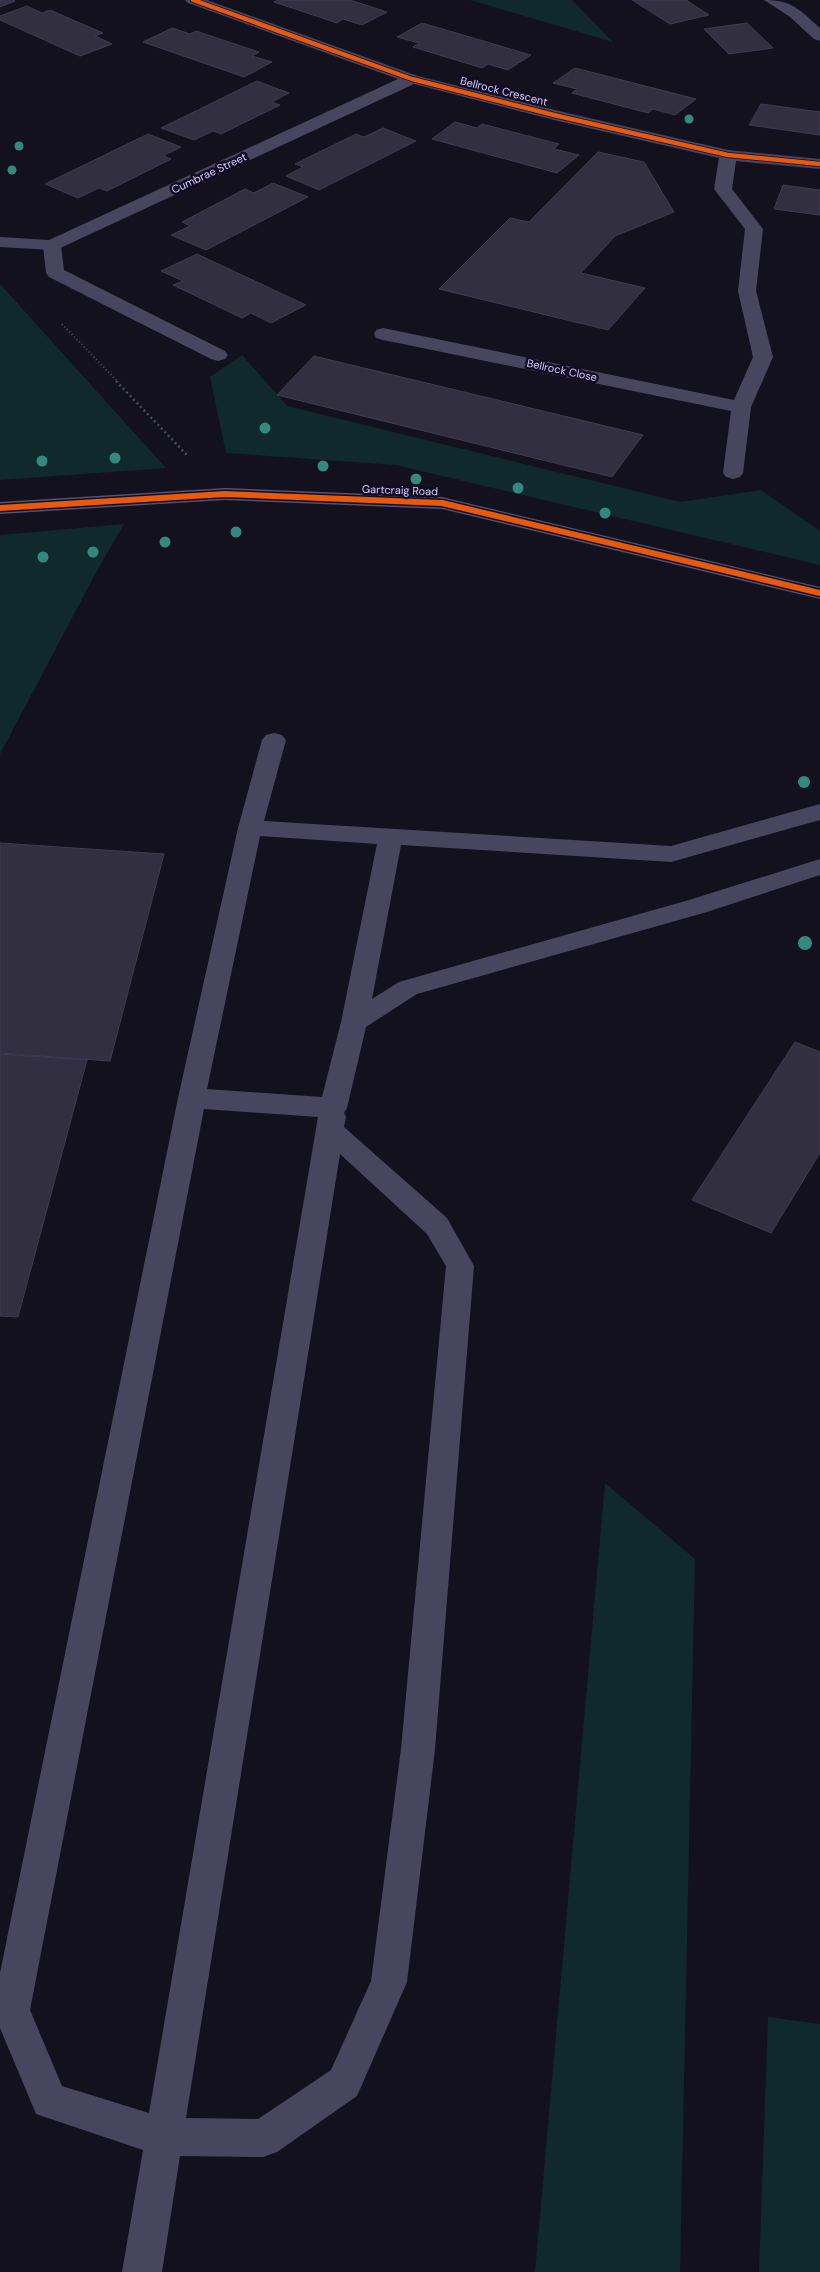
<svg xmlns="http://www.w3.org/2000/svg" width="820" height="2272" viewBox="0 0 820 2272" font-family="'DM Sans',sans-serif">
	<rect width="100%" height="100%" fill="#14111e"/>
	<path fill="#0f292c" d="M470,0H572L613,42Z
		M0,284L166,468L0,480Z
		M242,355L287,406L680,502L761,490L820,531V565L396,465L226,453L210,377Z
		M124,524L98,569L0,754V535Z
		M605,1483L695,1559L680,2272H535Z
		M768,2017L820,2024V2272H759Z"/>
	<path fill="#322f40" stroke="#413a53" d="M0,0H13L15,1L0,7Z
		M278,0H350L387,12L362,25L343,19L337,23L274,2Z
		M632,0H686L709,15L670,24Z
		M27,6L42,13L50,10L103,33L95,36L112,44L80,56L0,20V16Z
		M422,23L531,55L508,70L488,64L482,68L413,47L419,43L397,37Z
		M747,23L773,48L729,54L704,29Z
		M172,28L190,34L196,31L259,52L252,56L272,62L244,77L143,42Z
		M575,68L696,99L675,115L653,109L648,113L572,93L577,89L553,83Z
		M257,81L289,93L272,102L280,105L221,134L213,131L194,140L161,128Z
		M761,104L820,112V135L749,125Z
		M455,122L477,128L482,124L559,144L554,149L579,155L557,173L432,139Z
		M383,128L416,141L319,190L286,176L303,167L295,164L356,134L364,137Z
		M148,134L181,147L163,156L171,159L107,191L99,188L78,198L45,184Z
		M598,152L644,162L674,212L615,236L581,273L645,288L608,330L439,289L510,218L529,222Z
		M273,183L308,197L206,250L171,235L190,226L182,222L245,189L254,193Z
		M783,185L820,190V215L774,209Z
		M197,254L306,305L271,323L251,313L242,318L173,285L183,281L161,271Z
		M314,356L643,435L612,477L277,395Z
		M0,843L164,854L110,1061L0,1053Z
		M795,1042L820,1052V1153L771,1233L692,1200Z
		M0,1054L87,1060L18,1317L0,1316Z"/>
	<g fill="none" stroke-linecap="round" stroke-linejoin="round">
		<path stroke="#425060" stroke-width="2" stroke-dasharray="1 2.5" stroke-linecap="butt" d="M62,324L118,382"/>
		<path stroke="#425060" stroke-width="2.5" stroke-dasharray="2 3" stroke-linecap="butt" d="M116,381L187,455"/>
		<path fill="#48455f" fill-rule="evenodd" d="M52,240L58,241L61,245L64,270L225,351L228,355L225,359L218,361L211,359L49,277L46,273L43,245L46,241Z
			M274,733L282,735L286,740L264,821L671,846L820,804V820L671,862L401,845L372,999L399,982L689,900L820,859V875L707,912L417,994L366,1027L347,1108L344,1113L346,1117L344,1127L447,1218L474,1266L435,1749L407,1982L357,2096L277,2152L263,2157L180,2156L162,2272H122L143,2150L36,2114L0,2028V1973L178,1098L238,828L262,740L266,735ZM260,836L377,844L341,1022L322,1097L207,1089ZM204,1109L318,1117L149,2113L62,2086L30,2010ZM340,1154L427,1234L446,1266L401,1749L371,1981L331,2070L258,2119L186,2118Z"/>
		<path fill="#48455f" fill-rule="evenodd" d="M185,0H207L418,76L559,111L728,150L820,159V169L736,161L732,189L763,229L756,291L773,357L751,407L743,473L740,477L733,479L726,477L723,473L731,411L383,340L376,338L374,334L376,330L383,328L734,400L753,357L738,291L745,229L714,189L719,158L558,121L414,84L58,249L52,250L0,247V237L49,240L398,79L188,3Z
			M764,0C792,0 800,10 820,28V41L814,39L790,17Z"/>
		<path fill="#555272" fill-rule="evenodd" d="M225,488L442,497L820,587V599L442,509L225,500L0,514V502Z"/>
		<g stroke="#110c23" stroke-width="6">
			<path id="cycleway-far1" d="M193,0L412,79L558,116L728,155L820,164"/>
		</g>
		<g stroke="#110c23" stroke-width="9">
			<path id="cycleway" d="M0,508L225,494L442,503L820,593"/>
		</g>
		<use href="#cycleway-far1" stroke="#e8590c" stroke-width="4.5"/>
		<use href="#cycleway" stroke="#e8590c" stroke-width="6"/>
	</g>
	<g fill="#35887e">
		<circle cx="689" cy="119" r="4.5"/>
		<circle cx="19" cy="146" r="4.5"/>
		<circle cx="12" cy="170" r="4.5"/>
		<circle cx="265" cy="428" r="5.5"/>
		<circle cx="115" cy="458" r="5.5"/>
		<circle cx="42" cy="461" r="5.5"/>
		<circle cx="323" cy="466" r="5.5"/>
		<circle cx="416" cy="479" r="5.5"/>
		<circle cx="518" cy="488" r="5.5"/>
		<circle cx="605" cy="513" r="5.5"/>
		<circle cx="236" cy="532" r="5.5"/>
		<circle cx="165" cy="542" r="5.5"/>
		<circle cx="93" cy="552" r="5.5"/>
		<circle cx="43" cy="557" r="5.5"/>
		<circle cx="804" cy="782" r="6"/>
		<circle cx="805" cy="943" r="7"/>
	</g>
	<g text-anchor="middle" dominant-baseline="central" stroke-width="5" stroke-linejoin="round" paint-order="stroke">
		<g font-size="11" fill="#d7ceff" stroke="#110c23">
			<text transform="translate(504 91) rotate(14)">Bellrock Crescent</text>
			<text transform="translate(209 173) rotate(-25)">Cumbrae Street</text>
			<text transform="translate(562 370) rotate(12)">Bellrock Close</text>
			<text transform="translate(400 490) rotate(2)">Gartcraig Road</text>
		</g>
	</g>
</svg>
